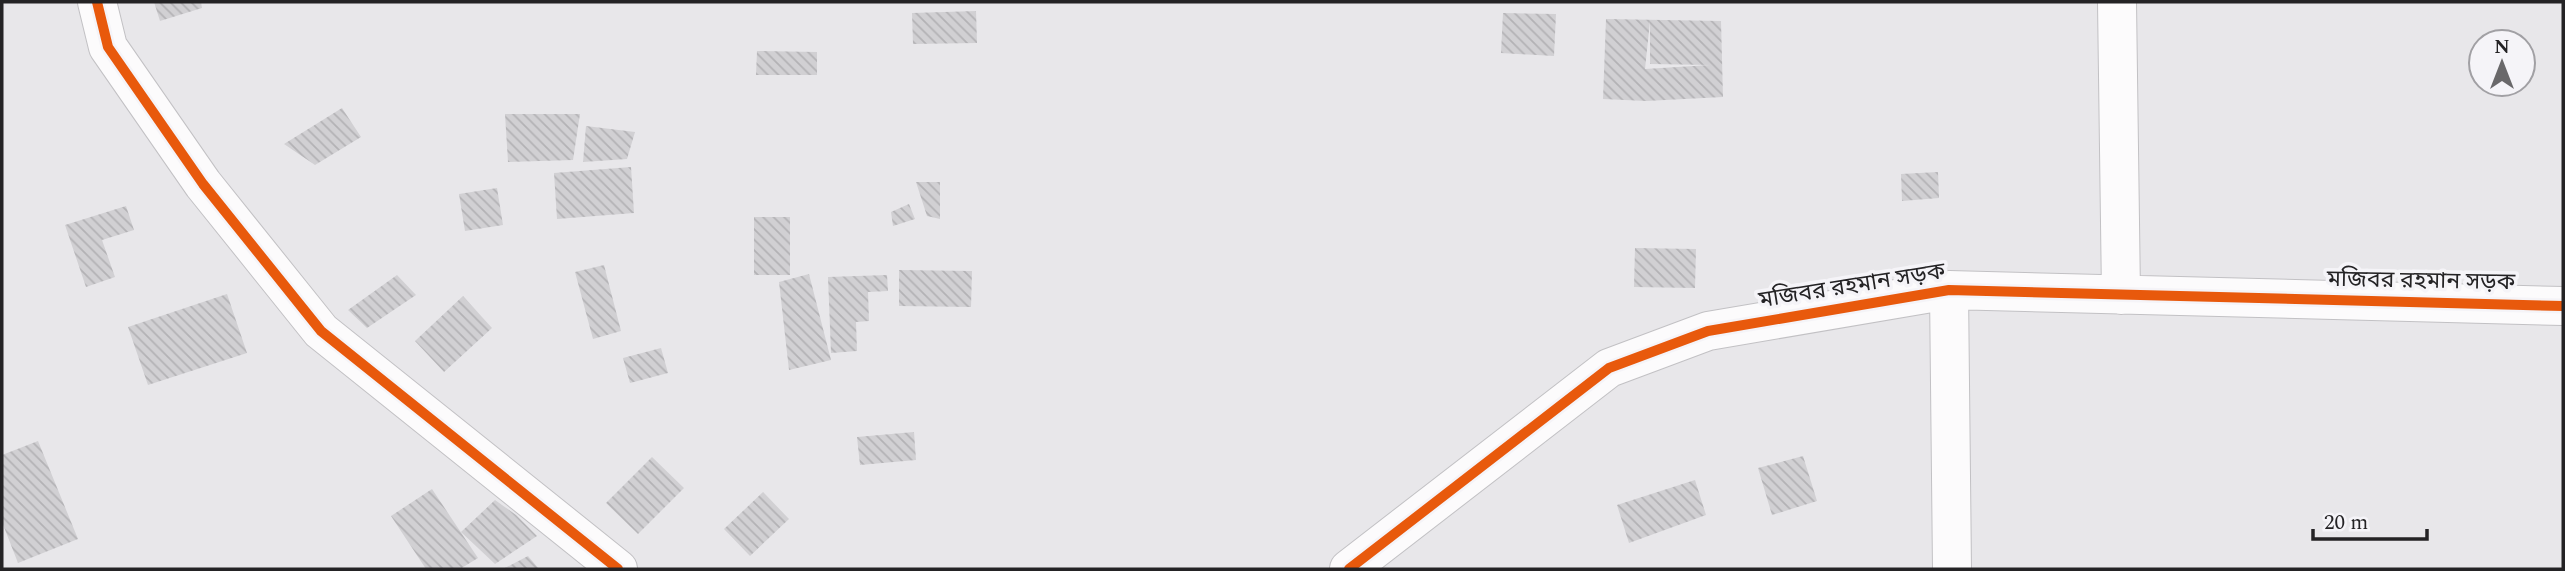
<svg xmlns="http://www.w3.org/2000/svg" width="2565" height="571" viewBox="0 0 2565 571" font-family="Spectral,'Noto Sans Bengali',serif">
	<defs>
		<pattern id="building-back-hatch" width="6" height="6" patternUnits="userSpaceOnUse" patternTransform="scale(1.75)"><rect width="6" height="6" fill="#d1d0d3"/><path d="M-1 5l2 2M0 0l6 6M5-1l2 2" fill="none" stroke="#b3b2b5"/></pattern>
	</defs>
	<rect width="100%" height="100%" fill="#e8e7ea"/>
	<path fill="url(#building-back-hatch)" fill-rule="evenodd" d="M154,2H201L202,8L160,21Z
		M976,11L977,43L913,44L912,13Z
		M1503,13L1556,14L1554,56L1501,53Z
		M1606,19L1721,21L1723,97L1646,101L1603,99ZM1650,21V64L1710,65L1645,69Z
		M757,51L817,52V75H756Z
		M342,108L361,137L315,165L284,144Z
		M505,114H580L573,160L508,162Z
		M586,126L635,132L627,159L583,162Z
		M631,167L634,213L557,219L554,173Z
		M1938,172L1939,198L1902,201L1901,174Z
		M916,182H940V219L927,216Z
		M497,188L503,225L465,231L459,194Z
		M909,204L915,219L893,226L891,212Z
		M126,206L134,230L102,240L115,277L86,287L65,225Z
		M754,217H790V275H754Z
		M1635,248L1696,249L1695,288L1634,287Z
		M604,265L621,331L593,339L575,272Z
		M899,270L972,271L971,307L899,306Z
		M809,274L831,360L789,370L779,282Z
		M397,275L416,295L367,328L348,310Z
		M887,275L888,291L868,292L869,321L856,322L857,351L831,353L828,277Z
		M227,294L247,353L148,385L128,327Z
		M463,296L492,328L444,372L415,341Z
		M661,348L668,373L630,383L623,358Z
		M914,432L916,460L860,465L857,437Z
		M38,441L78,539L18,563L2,522V455Z
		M1803,456L1817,501L1772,515L1758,468Z
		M652,457L684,488L638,534L606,503Z
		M1695,480L1706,515L1629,543L1617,505Z
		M432,489L478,558L460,569H426L391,516Z
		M763,492L789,519L750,556L724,529Z
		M495,500L516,515L537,536L495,564L461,532Z
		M528,556L539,569H503Z"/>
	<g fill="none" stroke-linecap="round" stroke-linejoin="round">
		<g stroke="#c2c1c4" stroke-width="40">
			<path id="minor" d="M97,2L108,47L203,184L321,331L618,569
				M2117,2L2121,295
				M1949,290L1952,569
				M1349,569L1609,368L1708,331L1949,290L2563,306"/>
		</g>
		<use href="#minor" stroke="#fcfbfc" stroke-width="38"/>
		<g stroke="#f5f4f8" stroke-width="15">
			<path id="cycleway" d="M97,2L108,47L203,184L321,331L618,569
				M1349,569L1609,368L1708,331L1949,290L2563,306"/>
		</g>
		<use href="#cycleway" stroke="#e8590c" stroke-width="10"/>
	</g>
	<g text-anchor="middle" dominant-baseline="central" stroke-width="7" stroke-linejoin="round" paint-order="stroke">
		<g font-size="23" fill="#242325" stroke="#f5f4f8">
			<text transform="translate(2421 281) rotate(1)">মজিবর রহমান সড়ক</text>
			<text transform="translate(1852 286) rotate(-9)">মজিবর রহমান সড়ক</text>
		</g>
	</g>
	<rect width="2565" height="571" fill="none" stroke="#242325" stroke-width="7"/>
	<g transform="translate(2502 63)"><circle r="33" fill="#f5f4f8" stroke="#a1a0a4" stroke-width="2"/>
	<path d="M0-5L12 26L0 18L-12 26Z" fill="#69686a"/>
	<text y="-10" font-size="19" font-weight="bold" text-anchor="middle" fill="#242325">N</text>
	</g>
	<path d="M2313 529v10h114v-10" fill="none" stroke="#242325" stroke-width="3.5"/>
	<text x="2324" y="529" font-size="21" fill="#242325" stroke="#f5f4f8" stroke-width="5" paint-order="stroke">20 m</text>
</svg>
